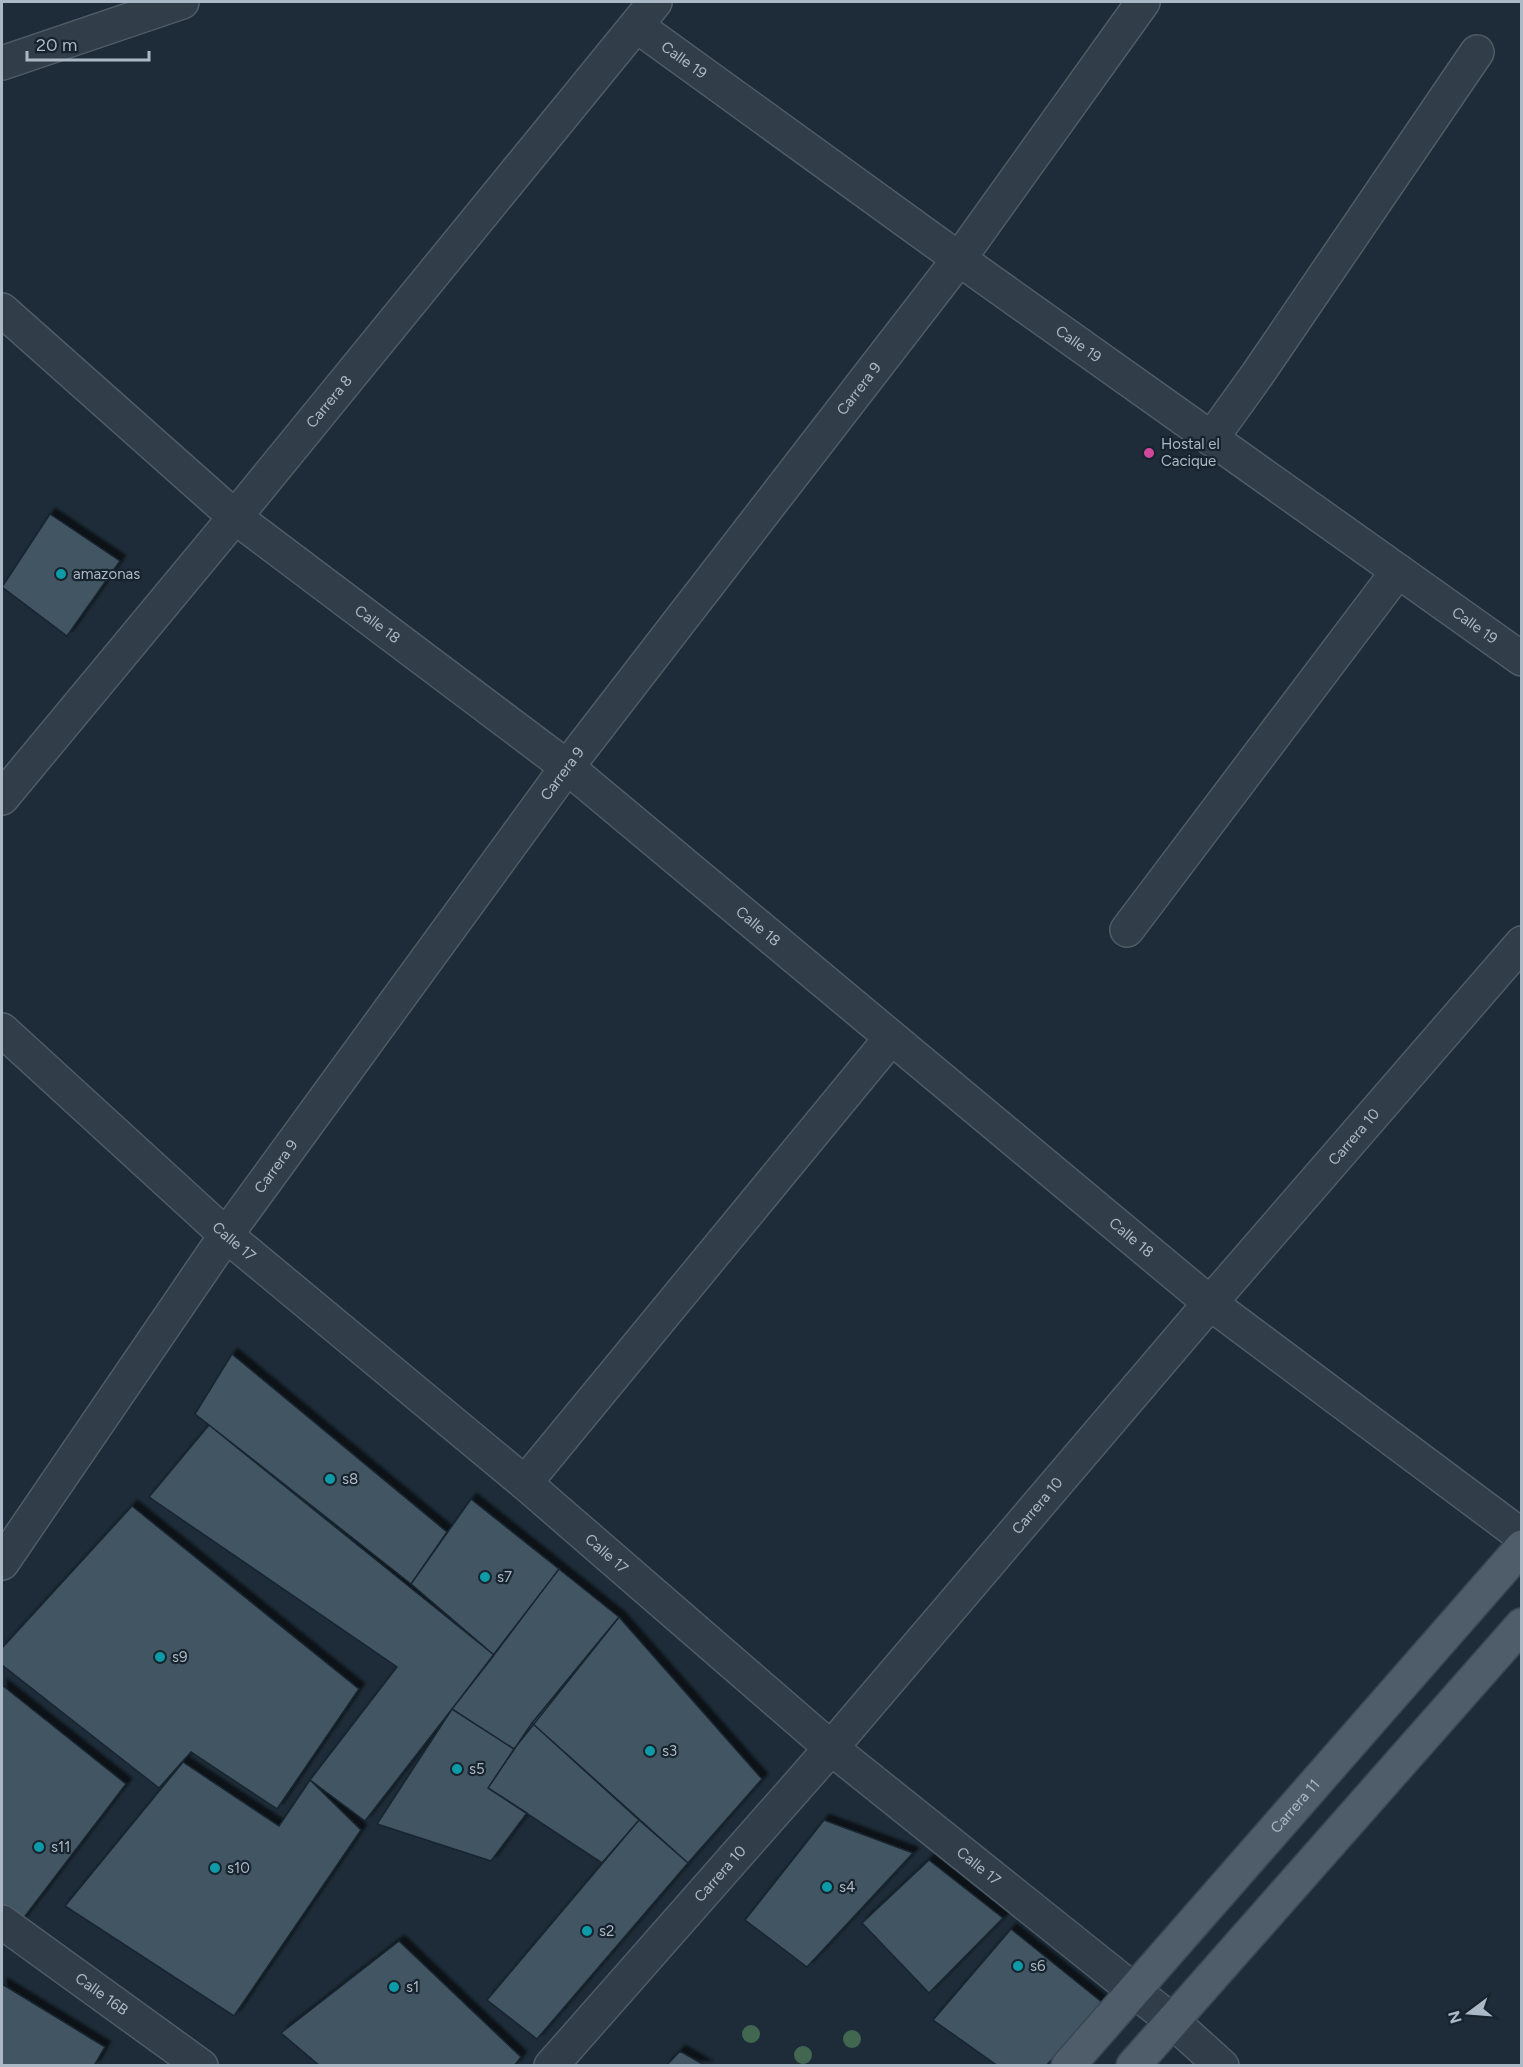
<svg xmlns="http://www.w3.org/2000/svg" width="1523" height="2067" viewBox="0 0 1523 2067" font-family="Figtree,sans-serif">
	<defs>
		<filter id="shadow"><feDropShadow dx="5.5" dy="-5.5" stdDeviation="1.5" flood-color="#0009"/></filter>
	</defs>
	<rect width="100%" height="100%" fill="#1d2c38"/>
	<path fill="#435463" stroke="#19252f" stroke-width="1.5" filter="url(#shadow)" d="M50,514L120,561L67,636L2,587Z
		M232,1354L447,1532L411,1584L195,1414Z
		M209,1425L494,1655L365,1821L310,1780L397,1667L149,1497Z
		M471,1499L559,1569L494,1655L411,1584Z
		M132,1506L359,1689L277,1809L191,1752L159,1788L2,1665V1648Z
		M559,1569L619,1617L514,1749L452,1709Z
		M619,1617L762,1779L688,1863L532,1723Z
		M2,1685L126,1784L19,1924L2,1911Z
		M452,1709L514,1749L488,1788L527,1813L491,1861L377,1824Z
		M532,1723L639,1820L602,1863L488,1788Z
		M183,1762L279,1826L310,1780L361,1830L234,2016L65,1906Z
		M639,1820L688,1863L537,2039L487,2000Z
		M824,1820L913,1853L807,1967L745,1920Z
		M929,1860L1003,1918L929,1993L862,1923Z
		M1011,1929L1103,2003L1046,2066H998L933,2020Z
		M399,1941L521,2057L514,2066H320L281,2033Z
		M2,1984L105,2047L94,2066H2Z
		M680,2051L706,2066H666Z"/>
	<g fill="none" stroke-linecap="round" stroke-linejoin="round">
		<g stroke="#4e5c67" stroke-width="36">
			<g id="minor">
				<path id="s1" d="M637,26L959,259L1522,659"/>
				<path d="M2,63L182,2"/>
				<path id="s2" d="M2,310L235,517L567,767L1210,1303L1522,1536"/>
				<path d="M1211,439L1257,375L1477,52"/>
				<path id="s3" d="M2,798L235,517L655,2"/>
				<path d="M1127,930L1398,571"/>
				<path id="s4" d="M2,1030L226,1235L525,1483L831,1748L1171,2020L1222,2066"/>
				<path d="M525,1483L891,1038"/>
				<path id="s5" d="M2,1563L226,1235L567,767L959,259L1143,2"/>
				<path id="s6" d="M2,1922L201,2066"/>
				<path id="s7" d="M551,2066L831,1748L1210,1303L1522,943"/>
			</g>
		</g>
		<g stroke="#3a4752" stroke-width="36">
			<g id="major">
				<path id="s8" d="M1068,2066L1522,1547"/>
				<path d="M1133,2066L1522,1625"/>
			</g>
		</g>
		<use href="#minor" stroke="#313e49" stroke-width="33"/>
		<use href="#major" stroke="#4e5d69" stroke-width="33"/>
	</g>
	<g fill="#426751">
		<circle cx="751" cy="2034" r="9"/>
		<circle cx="852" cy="2039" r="9"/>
		<circle cx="803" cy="2055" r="9"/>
	</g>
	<circle fill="#d1479c" stroke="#17232d" stroke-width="2" cx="1149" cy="453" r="6"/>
	<g fill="#0f9aa8" stroke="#17232d" stroke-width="2">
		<circle cx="61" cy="574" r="6"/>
		<circle cx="330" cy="1479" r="6"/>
		<circle cx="485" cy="1577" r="6"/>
		<circle cx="160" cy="1657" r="6"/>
		<circle cx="650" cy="1751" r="6"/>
		<circle cx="457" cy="1769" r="6"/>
		<circle cx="39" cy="1847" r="6"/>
		<circle cx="215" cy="1868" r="6"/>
		<circle cx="827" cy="1887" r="6"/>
		<circle cx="587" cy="1931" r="6"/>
		<circle cx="1018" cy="1966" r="6"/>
		<circle cx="394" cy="1987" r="6"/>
	</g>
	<g text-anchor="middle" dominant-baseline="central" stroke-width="4.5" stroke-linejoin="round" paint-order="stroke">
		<g font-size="15" fill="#abb9c6" stroke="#17232d">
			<text stroke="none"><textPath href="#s1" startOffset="58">Calle 19</textPath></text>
			<text stroke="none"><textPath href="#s1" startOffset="544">Calle 19</textPath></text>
			<text stroke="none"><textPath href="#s5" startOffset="1454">Carrera 9</textPath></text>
			<text stroke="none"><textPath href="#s3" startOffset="514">Carrera 8</textPath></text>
			<text stroke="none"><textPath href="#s2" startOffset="490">Calle 18</textPath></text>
			<text stroke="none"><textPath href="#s1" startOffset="1030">Calle 19</textPath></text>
			<text stroke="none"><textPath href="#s5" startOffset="968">Carrera 9</textPath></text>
			<text stroke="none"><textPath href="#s2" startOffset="976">Calle 18</textPath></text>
			<text stroke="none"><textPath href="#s7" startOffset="1228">Carrera 10</textPath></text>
			<text stroke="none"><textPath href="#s5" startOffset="482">Carrera 9</textPath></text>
			<text stroke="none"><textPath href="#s2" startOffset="1462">Calle 18</textPath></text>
			<text stroke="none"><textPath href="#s4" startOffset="314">Calle 17</textPath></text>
			<text stroke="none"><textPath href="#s7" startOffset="742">Carrera 10</textPath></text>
			<text stroke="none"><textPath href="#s4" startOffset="800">Calle 17</textPath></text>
			<text stroke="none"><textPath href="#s8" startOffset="345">Carrera 11</textPath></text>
			<text stroke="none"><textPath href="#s4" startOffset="1286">Calle 17</textPath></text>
			<text stroke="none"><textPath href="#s7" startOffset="256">Carrera 10</textPath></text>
			<text stroke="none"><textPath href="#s6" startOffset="123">Calle 16B</textPath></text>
		</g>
		<g font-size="15" fill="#abb9c6" stroke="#17232d" text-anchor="start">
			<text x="1161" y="444">Hostal el<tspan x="1161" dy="17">Cacique</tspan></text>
			<text x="73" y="574">amazonas</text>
			<text x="342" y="1479">s8</text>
			<text x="497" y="1577">s7</text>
			<text x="172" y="1657">s9</text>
			<text x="662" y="1751">s3</text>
			<text x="469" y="1769">s5</text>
			<text x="51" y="1847">s11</text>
			<text x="227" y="1868">s10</text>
			<text x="839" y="1887">s4</text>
			<text x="599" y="1931">s2</text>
			<text x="1030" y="1966">s6</text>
			<text x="406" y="1987">s1</text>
		</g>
	</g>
	<rect width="1523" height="2067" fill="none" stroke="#abb9c6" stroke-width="6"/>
	<g transform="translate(1469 2013) rotate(254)" stroke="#17232d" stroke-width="4.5" paint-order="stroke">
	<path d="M0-4.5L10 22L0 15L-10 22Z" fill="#abb9c6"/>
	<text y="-9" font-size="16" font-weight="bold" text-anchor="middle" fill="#abb9c6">N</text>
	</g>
	<path d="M27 51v9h122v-9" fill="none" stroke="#abb9c6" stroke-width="3"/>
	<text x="36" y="51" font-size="18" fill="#abb9c6" stroke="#17232d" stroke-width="4.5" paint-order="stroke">20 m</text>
</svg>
